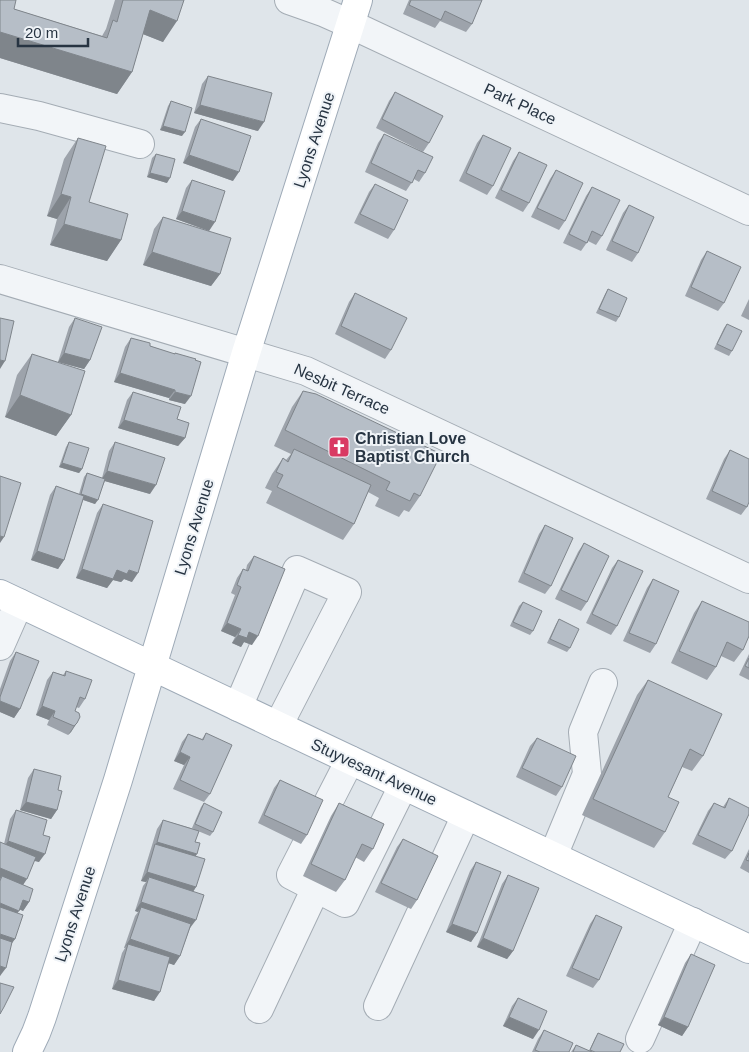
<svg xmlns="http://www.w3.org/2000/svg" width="749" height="1052" viewBox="0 0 749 1052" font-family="Arial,sans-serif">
	<rect width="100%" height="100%" fill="#dfe5ea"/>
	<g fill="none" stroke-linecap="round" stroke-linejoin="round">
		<g stroke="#a4acb4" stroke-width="30">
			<path id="minor" d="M289,0L323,12L350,24L749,211
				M0,108L39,116L140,144
				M0,279L306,371L749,579
				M0,646L19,603
				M238,707L297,570L347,592L278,726
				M350,760L291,875L345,903L403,786
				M553,856L587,774L583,732L603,683
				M378,1006L466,815
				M259,1009L316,888
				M640,1039L693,922"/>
		</g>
		<g stroke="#9eaab7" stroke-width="30">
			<path id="major" d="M0,594L749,949
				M27,1052L36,1033L42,1017L118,780L246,353L358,0"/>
		</g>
		<use href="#minor" stroke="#f2f5f8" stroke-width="28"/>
		<use href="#major" stroke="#fff" stroke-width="28"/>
	</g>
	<path fill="#9da3ab" d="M0,0L14,9L102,36L106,29L115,0H184L163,42L143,34L132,72L117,94L0,58Z
		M409,0H482L472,24L466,32L440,21L435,28L403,14Z
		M208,76L258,131L194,113L202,84Z
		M395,92L429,143L423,152L376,128L389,101Z
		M171,101L182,136L160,130L168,106Z
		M201,119L233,181L183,163L195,127Z
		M384,134L425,173L419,182L414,179L406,191L365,172L378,143Z
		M483,135L493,186L487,195L459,181L477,143Z
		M78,138L89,202L121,240L107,261L50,245L57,219L47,216L64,159Z
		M519,152L529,203L523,212L495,198L513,161Z
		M156,154L167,183L147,177L152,158Z
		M556,170L565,221L559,230L531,217L550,179Z
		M192,180L209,231L176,219L186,188Z
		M375,184L394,230L388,239L354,223L369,192Z
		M592,187L602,236L596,245L588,241L581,251L563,243L586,196Z
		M629,205L638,253L632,262L606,250L623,213Z
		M163,217L220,274L211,286L143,265L154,229Z
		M707,251L724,303L718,311L685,296L701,260Z
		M608,289L619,317L616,322L596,313L605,294Z
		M355,293L391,350L385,359L335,334L349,302Z
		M749,299V320L741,316Z
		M75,318L90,360L84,369L58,362L69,327Z
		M727,324L732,351L729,356L714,349L724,328Z
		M131,338L150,346L174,354L175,353L185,404L169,400V398L114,382L125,347Z
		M32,354L71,415L56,436L5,417L17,375Z
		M303,391L420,496L409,512L404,510L399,517L375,506L379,498L368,492L354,524L343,540L266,503L272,491L265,488L272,474L283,458L286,460L291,454L274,446L292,407Z
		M133,392L177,419L185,438L178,446L118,428L127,400Z
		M69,442L82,469L79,473L59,467L66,447Z
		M115,442L150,494L105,481L95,504L83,500L64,560L58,569L31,560L50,495L56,486L79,494L84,477L87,473L102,478L109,451Z
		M730,450L747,507L741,515L706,499L724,459Z
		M103,504L132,582L124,579L121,582L113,580L107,588L76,578L97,513Z
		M545,525L551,586L545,594L518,582L539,534Z
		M584,543L587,602L581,611L555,599L578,552Z
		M254,556L252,645L244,642L241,647L232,643L235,637L221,631L235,595L231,593L237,578L243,569L246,570L247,565Z
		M618,560L617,626L611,635L586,623L612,568Z
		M653,579L656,644L650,653L623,641L647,588Z
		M702,601L743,650L734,662L721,656L716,667L707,680L671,663L694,613Z
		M523,602L533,631L530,635L510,626L519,606Z
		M559,619L570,648L567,652L547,643L556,624Z
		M16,652L20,709L14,718L0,712V689L10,661Z
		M749,654V680L739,675Z
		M66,671L85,699L79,708L76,707L75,711L80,717L71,732L68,735L47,725L49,720L36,715L47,680L53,672L63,675Z
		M648,680L703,756L692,771L682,767L668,797L665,832L654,848L582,815L637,695Z
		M206,733L210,794L204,802L173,789L184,765L174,761L182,742L188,734L202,739Z
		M537,738L562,787L556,796L516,777L530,746Z
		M34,769L58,790L57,810L51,819L20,810L28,778Z
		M280,780L307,835L301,844L258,823L274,788Z
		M729,798L732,851L725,859L692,844L708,811L714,803L723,807Z
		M204,803L213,832L210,836L198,831L195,842L196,887L193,892L190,928L180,956L174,965L169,963L154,1001L112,989L122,953L125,948H124L135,916L138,912L135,911L143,886L146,882L141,881L157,829L163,820L194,829L192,828L201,807Z
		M339,803L373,849L364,862L355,857L345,880L336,892L303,876L331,816Z
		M16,810L43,835L39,862L34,861L23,885L29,902L23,911L19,909L17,913L15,939L12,943L0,976V842L4,844L10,819Z
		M403,839L417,900L411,909L375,892L397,847Z
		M749,849V873L740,868Z
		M476,862L477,933L471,942L446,932L470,871Z
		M508,875L513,951L507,959L477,947L502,884Z
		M596,915L599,980L593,988L566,976L590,924Z
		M691,954L688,1027L682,1036L658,1025L685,963Z
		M518,998L533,1039L503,1026L512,1006Z
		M544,1030L569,1052H532L538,1039Z
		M598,1033L620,1052H571L576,1045L589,1051L595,1038Z"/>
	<path fill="#7f858b" d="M150,10L177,21L163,42L135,31Z
		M0,32L132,72L117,94L0,58Z
		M200,105L264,122L258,131L194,113Z
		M163,126L185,132L182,136L160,130Z
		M189,155L239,172L233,181L183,163Z
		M150,173L170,178L167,183L147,177Z
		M61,194L71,197L57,219L47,216Z
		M182,211L215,222L209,231L176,219Z
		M64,224L121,240L107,261L50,245Z
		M152,252L220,274L211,286L143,265Z
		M64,353L90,360L84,369L58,362Z
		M0,360L5,361L0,369Z
		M120,373L175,390L169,398L114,382Z
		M175,392L191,396L185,404L169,400Z
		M20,395L71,415L56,436L5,417Z
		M124,420L185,438L178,446L118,428Z
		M62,463L82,469L79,473L59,467Z
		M107,471L156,485L150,494L101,480Z
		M81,494L98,500L95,504L78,498Z
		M0,536L4,537L0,543Z
		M37,551L64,560L58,569L31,560Z
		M82,569L129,570L138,573L132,582L124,579L121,582L113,580L107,588L76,578Z
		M227,623L241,629L235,637L221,631Z
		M249,632L258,636L252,645L244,642L241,647L232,643L238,635Z
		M0,701L20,709L14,718L0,712Z
		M42,706L55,711L49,720L36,715Z
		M77,723L71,732L68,735L74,726Z
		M180,752L190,757L184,765L174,761Z
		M26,802L57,810L51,819L20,810Z
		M8,841L45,854L39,862L2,850Z
		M157,842L197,854L191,863L155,845Z
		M0,868L27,879L21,888L2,876L0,879Z
		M147,872L196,887L190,896L149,877L146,882L141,881Z
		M23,900L29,902L23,911L17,908Z
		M141,902L196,920L190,928L139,912L141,907L138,912L135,911Z
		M0,903L19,911L13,919L0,914Z
		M452,924L477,933L471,942L446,932Z
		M0,934L15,939L9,947L0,944Z
		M483,938L513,951L507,959L477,947Z
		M130,939L180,956L174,965L126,949L128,944L124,948Z
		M0,966L6,968L0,976Z
		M118,980L160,992L154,1001L112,989Z
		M509,1017L539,1030L533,1039L503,1026Z
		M664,1017L688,1027L682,1036L658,1025Z"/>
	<path fill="#b6bec7" stroke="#7f858b" d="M0,0H16L14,9L107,38L113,20L117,22L123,0H184L177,21L150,10L132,72L0,32Z
		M411,0H482L472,24L445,11L441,20L409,5Z
		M208,76L272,93L264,122L200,105Z
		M395,92L443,116L429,143L382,119Z
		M171,101L192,108L185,132L163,126Z
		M201,119L251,136L239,172L189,155Z
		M384,134L433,157L425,173L418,170L412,183L371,163Z
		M483,135L511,148L493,186L466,173Z
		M78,138L106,146L89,202L128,214L121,240L64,224L71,197L61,194Z
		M519,152L547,165L529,203L501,190Z
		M156,154L175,159L170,178L150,173Z
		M556,170L583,183L565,221L537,208Z
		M192,180L225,191L215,222L182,211Z
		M375,184L408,200L394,230L360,214Z
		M592,187L620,200L602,236L592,231L587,243L569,234Z
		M629,205L654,217L638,253L612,241Z
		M163,217L231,238L220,274L152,252Z
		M707,251L741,267L724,303L691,287Z
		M608,289L627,298L619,317L599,309Z
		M355,293L407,318L391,350L341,326Z
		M0,318L14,321L5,361L0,360Z
		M75,318L102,327L90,360L64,353Z
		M727,324L742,331L732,351L717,344Z
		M131,338L150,343V346L175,354V353L196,359L195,360L201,362L191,396L175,392V390L120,373Z
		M32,354L85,371L71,415L20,395Z
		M303,391L316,394L441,454L420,496L414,493L410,501L386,490L390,482L285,430Z
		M133,392L181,407L177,419L189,423L185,438L124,420Z
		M69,442L89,448L82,469L62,463Z
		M115,442L165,458L156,485L107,471Z
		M294,449L371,485L354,524L277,487L283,475L276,472L283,458L288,462Z
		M730,450L749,459V502L747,507L712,491Z
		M87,473L105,479L98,500L81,494Z
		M0,476L21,483L4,537L0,536Z
		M56,486L84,496L64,560L37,551Z
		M103,504L153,521L138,573L129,570L127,574L117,570L113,579L82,569Z
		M545,525L573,538L551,586L524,573Z
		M584,543L609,556L587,602L561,590Z
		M254,556L285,569L258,636L249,632L247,638L238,635L241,629L227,623L241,587L237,585L243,569L248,571Z
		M618,560L643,571L617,626L592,614Z
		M653,579L679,591L656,644L629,633Z
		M702,601L749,622V636L743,650L727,642L716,667L679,651Z
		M523,602L542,611L533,631L513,622Z
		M559,619L579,629L570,648L550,639Z
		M16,652L39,661L20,709L0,701V697Z
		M749,658V668L745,666Z
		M66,671L92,680L85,699L80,697L75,711L79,713L80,717L77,723L74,726L53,717L55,711L42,706L53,672L65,676Z
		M648,680L722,714L703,756L690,749L668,797L679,802L665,832L593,799Z
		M206,733L232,745L210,794L180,780L190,757L180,752L188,734L203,740Z
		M537,738L576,756L562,787L522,768Z
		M34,769L61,776L58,790L62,791L57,810L26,802Z
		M280,780L323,800L307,835L264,815Z
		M729,798L749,808V814L732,851L698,835L714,803L725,808Z
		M204,803L222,812L213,832L195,824Z
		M339,803L384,824L373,849L362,844L345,880L311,864Z
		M16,810L47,820L43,835L50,837L45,854L8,841Z
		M163,820L199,831L195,842L200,843L197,854L157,842Z
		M403,839L438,856L417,900L381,883Z
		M0,842L36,857L27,879L0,868Z
		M155,844L205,859L196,887L147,872Z
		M749,853V861L746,860Z
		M476,862L501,872L477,933L452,924Z
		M508,875L539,888L513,951L483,938Z
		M2,876L33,889L29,902L23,900L19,911L0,903V881Z
		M149,877L204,895L196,920L141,902Z
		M0,907L23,915L15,939L0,934Z
		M141,907L191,924L180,956L130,939Z
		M596,915L622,927L599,980L572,968Z
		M0,938L12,942L6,968L0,966Z
		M128,944L170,957L160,992L118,980Z
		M691,954L715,965L688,1027L664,1017Z
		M0,983L14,987L4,1007L0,1014Z
		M518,998L547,1011L539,1030L509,1017Z
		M544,1030L573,1043L569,1052H540L535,1050Z
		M598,1033L624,1044L620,1052H595L590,1050Z
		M576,1045L592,1052H573Z"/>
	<defs>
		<g id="church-square" transform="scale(1.125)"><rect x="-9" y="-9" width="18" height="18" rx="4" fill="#d93a63" stroke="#eff3f7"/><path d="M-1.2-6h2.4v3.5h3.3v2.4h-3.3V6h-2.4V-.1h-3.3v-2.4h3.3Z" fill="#fff"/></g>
	</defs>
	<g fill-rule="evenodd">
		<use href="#church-square" x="339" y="447"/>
	</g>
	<g text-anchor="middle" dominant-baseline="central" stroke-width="4" stroke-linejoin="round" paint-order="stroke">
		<g font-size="16" fill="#273442" stroke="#eff3f7">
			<text transform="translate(520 104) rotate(25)">Park Place</text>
			<text transform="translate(314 140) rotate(-72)">Lyons Avenue</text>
			<text transform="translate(342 389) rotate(24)">Nesbit Terrace</text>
			<text transform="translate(194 527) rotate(-73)">Lyons Avenue</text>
			<text transform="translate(374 772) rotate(25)">Stuyvesant Avenue</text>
			<text transform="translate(75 914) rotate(-72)">Lyons Avenue</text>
		</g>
		<g font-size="16" font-weight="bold" fill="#273442" stroke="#eff3f7" text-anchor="start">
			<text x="355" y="438">Christian Love<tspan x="355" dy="18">Baptist Church</tspan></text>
		</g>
	</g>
	<path d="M18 38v8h70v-8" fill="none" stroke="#273442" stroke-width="2.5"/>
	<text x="25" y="38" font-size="15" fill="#273442" stroke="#eff3f7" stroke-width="4" paint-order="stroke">20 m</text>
</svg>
